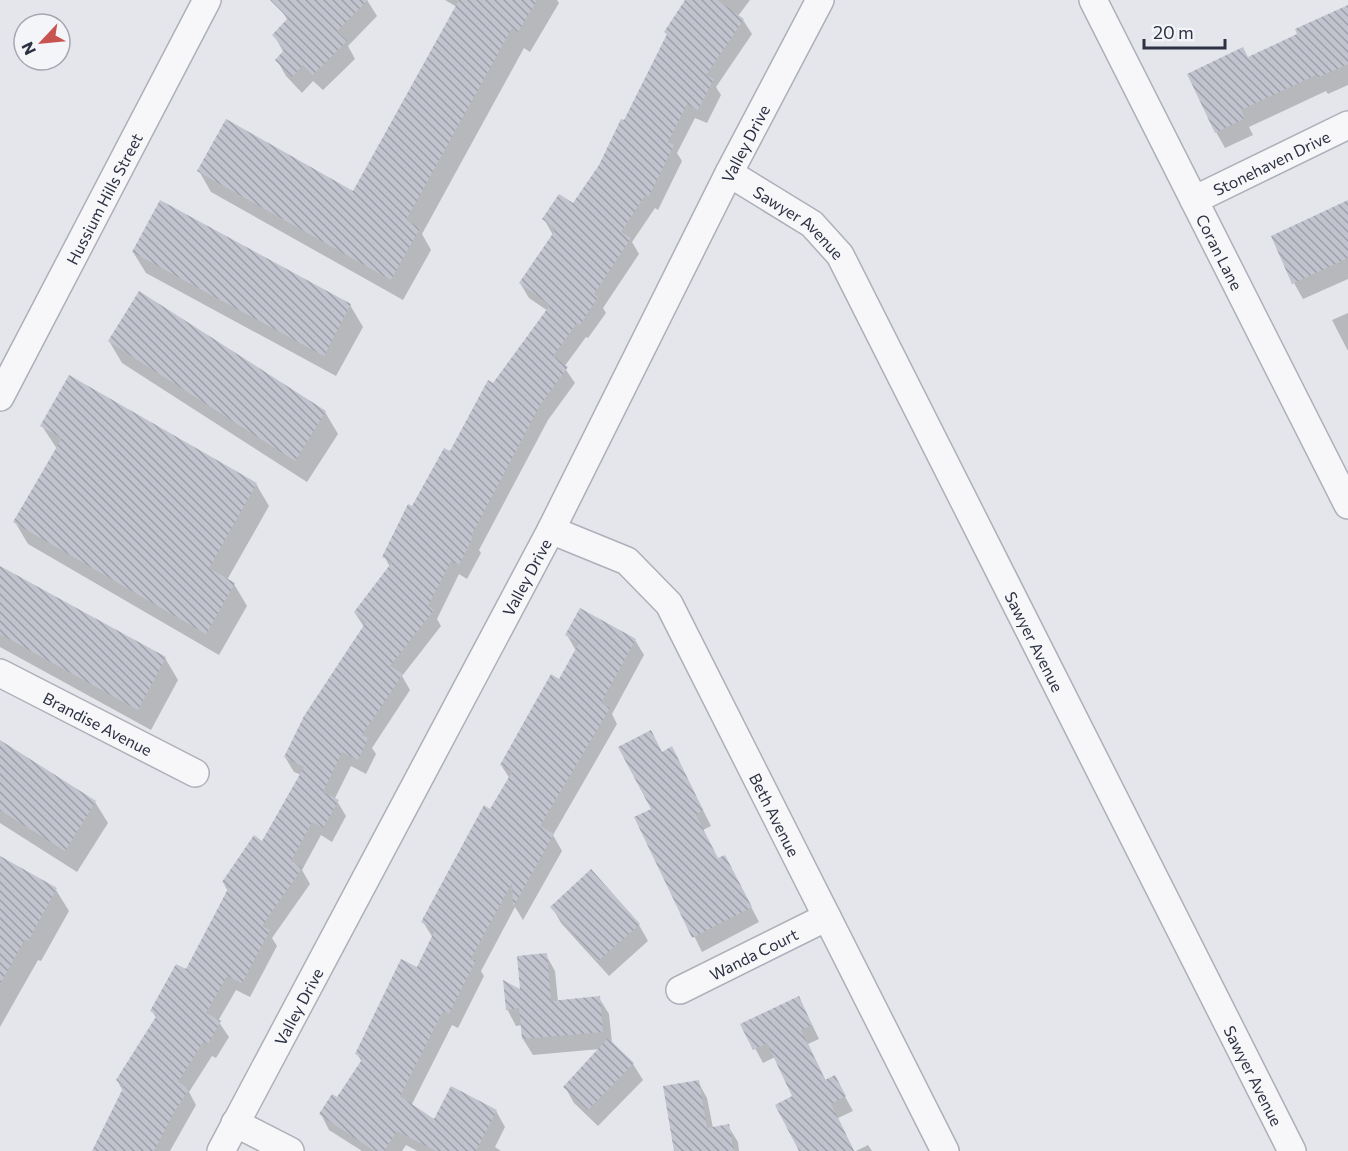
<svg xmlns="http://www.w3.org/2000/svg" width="1348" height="1151" viewBox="0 0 1348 1151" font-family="Commissioner,sans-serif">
	<defs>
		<pattern id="building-back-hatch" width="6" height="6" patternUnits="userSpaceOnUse" patternTransform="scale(1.5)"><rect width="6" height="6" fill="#c1c4ce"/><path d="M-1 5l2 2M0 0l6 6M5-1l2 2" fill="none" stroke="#9da0a9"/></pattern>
	</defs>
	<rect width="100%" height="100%" fill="#e4e6eb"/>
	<path fill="#0003" d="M290,0H367L377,16L348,46L355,59L323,90L313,81L302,93L286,76L277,60L284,53L274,35L288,21L281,9Z
		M445,0H557L559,3L530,52L524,48L422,234L431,250L403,300L211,192L199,171L354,193L457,7Z
		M687,0H750L738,16L743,20L752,34L716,87L721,95L707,123L695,118L677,153L682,161L658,210L655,208L632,242L639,254L603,308L606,313L588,338L586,337L564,367L575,383L548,420L479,550L481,553L467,579L459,574L437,619L441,626L402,676L410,690L372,748L376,754L366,774L351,766L334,800L337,801L346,816L332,842L321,835L302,870L310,884L272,938L277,946L250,997L236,990L218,1021L229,1037L216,1058L212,1056L189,1092L196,1105L170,1151H93L123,1091L117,1080L157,1019L152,1011L186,971L228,891L223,882L263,843L301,775L294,772L285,757L364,627L355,613L390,567L384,556L493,385L548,311L529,298L520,283L553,235L544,219L573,205L600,165L624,122L668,36L665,32Z
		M1348,6V85L1328,94L1326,91L1249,127L1253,135L1225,148L1216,132L1248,58L1299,34Z
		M1348,201V279L1303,299L1294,283Z
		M133,252L350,305L363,327L336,376L146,273Z
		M140,293L325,412L338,434L307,482L122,363L109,341Z
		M1348,313V351L1332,320Z
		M42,426L256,484L269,506L227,580L234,584L247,606L219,655L28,544L15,522L57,449Z
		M0,568L165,658L178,680L151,730L0,647Z
		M567,635L635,640L644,655L612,714L617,724L553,835L562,851L523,920L515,907L481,971L484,976L458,1028L452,1025L411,1106L435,1121L496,1111L505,1127L495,1147L501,1151H417L406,1145L402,1151H362L329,1130L321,1114L338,1099L362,1062L357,1054L417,969L433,938L423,922L510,779L501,765L560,681L576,651Z
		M0,741L95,802L108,823L77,872L0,823Z
		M672,748L711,826L703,830L718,860L733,872L759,922L702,952L636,818L653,810L662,753Z
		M0,858L56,890L69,911L41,961L38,960L0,1027Z
		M552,907L639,925L648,941L609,976L561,923Z
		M546,955L555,971L558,1002L599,998L609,1014L612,1043L633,1064L643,1080L598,1126L574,1103L565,1087L600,1049L533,1055L523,1039L522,1025L516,1026L507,1009Z
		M806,1012L819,1039L808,1044L826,1081L842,1091L853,1111L838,1118L854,1151H800L794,1097L775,1057L763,1063L742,1024Z
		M698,1082L707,1098L713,1128L728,1126L738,1142L739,1151H676Z
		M868,1145L872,1151H856Z"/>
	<path fill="url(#building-back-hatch)" d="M270,0H368L337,31L347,41L313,75L303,65L292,77L275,60L285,49L272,35L288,18Z
		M459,0H537L518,32L512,28L406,220L420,228L391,280L197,171L226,119L353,191Z
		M685,0H717L744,19L706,75L714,79L698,110L687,104L668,142L674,145L649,196L646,194L621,232L631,238L594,294L598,297L580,325L577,323L553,356L568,367L540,405L471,536L473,537L459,565L451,561L428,606L434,610L390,666L403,674L362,735L368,738L358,760L342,752L323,792L339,800L323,828L312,822L291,861L302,868L262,926L270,930L242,983L227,976L206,1013L221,1021L208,1044L203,1042L178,1082L189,1089L173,1114L154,1151H92L124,1086L116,1080L157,1015L150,1011L176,964L186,969L229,887L222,882L254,835L262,841L304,767L284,757L304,716L366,622L354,612L392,562L382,557L408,504L412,506L444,448L450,451L488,380L493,383L550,305L519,283L556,229L542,219L559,194L573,203L599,165L621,119L624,120L667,34L664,32Z
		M1348,5V64L1317,78L1316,75L1241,110L1245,118L1215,133L1187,74L1243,47L1248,57L1297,34L1295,29Z
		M160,200L351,304L324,356L132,252Z
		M1348,200V258L1292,284L1271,236Z
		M139,291L326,411L295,461L108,341Z
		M69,375L257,483L209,568L235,583L206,634L13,522L62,438L40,426Z
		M0,566L166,657L138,710L0,634Z
		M580,608L636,639L601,703L610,708L540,826L554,834L513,907L512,883L470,960H476L449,1014L443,1011L400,1096L434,1119L451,1086L497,1110L476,1151H436L397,1131L384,1151H374L319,1114L332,1094L337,1097L363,1058L355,1054L401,959L417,967L435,930L421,922L484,805L490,809L512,772L500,765L524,722L551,674L559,679L579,643L565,635Z
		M651,730L662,752L672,746L703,810L696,815L718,858L725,855L752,907L692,938L634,817L651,809L618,747Z
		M0,740L96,801L65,851L0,810Z
		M0,856L57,888L28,941L25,939L0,984Z
		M591,869L640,924L598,961L550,907Z
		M547,953L551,1001L600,996L603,1032L522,1039L519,1008L506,1010L503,980L520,989L517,956Z
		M799,996L812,1025L801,1030L825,1080L835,1075L846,1096L831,1104L854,1151H799L775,1105L792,1096L767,1043L753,1050L740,1024Z
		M608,1038L634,1063L588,1110L563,1087Z
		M699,1080L707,1128L729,1124L734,1151H674L663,1086Z"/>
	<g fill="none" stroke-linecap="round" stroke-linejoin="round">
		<g stroke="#adb0b9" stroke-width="30">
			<g id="minor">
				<path id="s1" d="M1093,0L1348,505"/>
				<path id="s2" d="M729,173L812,224L840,255L1292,1151"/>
				<path id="s3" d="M1194,200L1348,125"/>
				<path id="s4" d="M0,397L207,0"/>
				<path id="s5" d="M551,530L627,561L669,604L945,1151"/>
				<path id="s6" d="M0,673L195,773"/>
				<path id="s7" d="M680,990L827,917"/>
				<path d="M235,1123L290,1151"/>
				<path id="s8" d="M221,1151L551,530L729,173L820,0"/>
			</g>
		</g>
		<use href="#minor" stroke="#f7f7f9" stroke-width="27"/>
	</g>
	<g text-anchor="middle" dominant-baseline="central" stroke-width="4.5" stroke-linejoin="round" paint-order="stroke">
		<g font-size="16" fill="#2c3143" stroke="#f4f5f8">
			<text stroke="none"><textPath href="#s8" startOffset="1136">Valley Drive</textPath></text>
			<text stroke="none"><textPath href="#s3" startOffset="86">Stonehaven Drive</textPath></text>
			<text stroke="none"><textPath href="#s4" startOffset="224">Hussium Hills Street</textPath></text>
			<text stroke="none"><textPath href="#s2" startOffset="86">Sawyer Avenue</textPath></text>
			<text stroke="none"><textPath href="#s1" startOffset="282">Coran Lane</textPath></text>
			<text stroke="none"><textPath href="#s8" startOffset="650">Valley Drive</textPath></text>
			<text stroke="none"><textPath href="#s2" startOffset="572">Sawyer Avenue</textPath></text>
			<text stroke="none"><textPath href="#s6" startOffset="110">Brandise Avenue</textPath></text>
			<text stroke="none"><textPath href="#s5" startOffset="378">Beth Avenue</textPath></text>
			<text stroke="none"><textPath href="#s7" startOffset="82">Wanda Court</textPath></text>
			<text stroke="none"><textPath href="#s8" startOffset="164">Valley Drive</textPath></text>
			<text stroke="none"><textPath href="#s2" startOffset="1058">Sawyer Avenue</textPath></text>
		</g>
	</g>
	<g transform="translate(42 42) rotate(244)"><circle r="28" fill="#f4f5f8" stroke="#a4a7b0" stroke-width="1.5"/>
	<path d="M0-4.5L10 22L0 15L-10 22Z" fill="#c85351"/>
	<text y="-9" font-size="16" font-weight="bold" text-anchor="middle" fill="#2c3143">N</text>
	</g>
	<path d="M1144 39v9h81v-9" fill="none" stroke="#2c3143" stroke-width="3"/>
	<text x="1153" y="39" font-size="18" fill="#2c3143" stroke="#f4f5f8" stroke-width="4.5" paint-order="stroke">20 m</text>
</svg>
